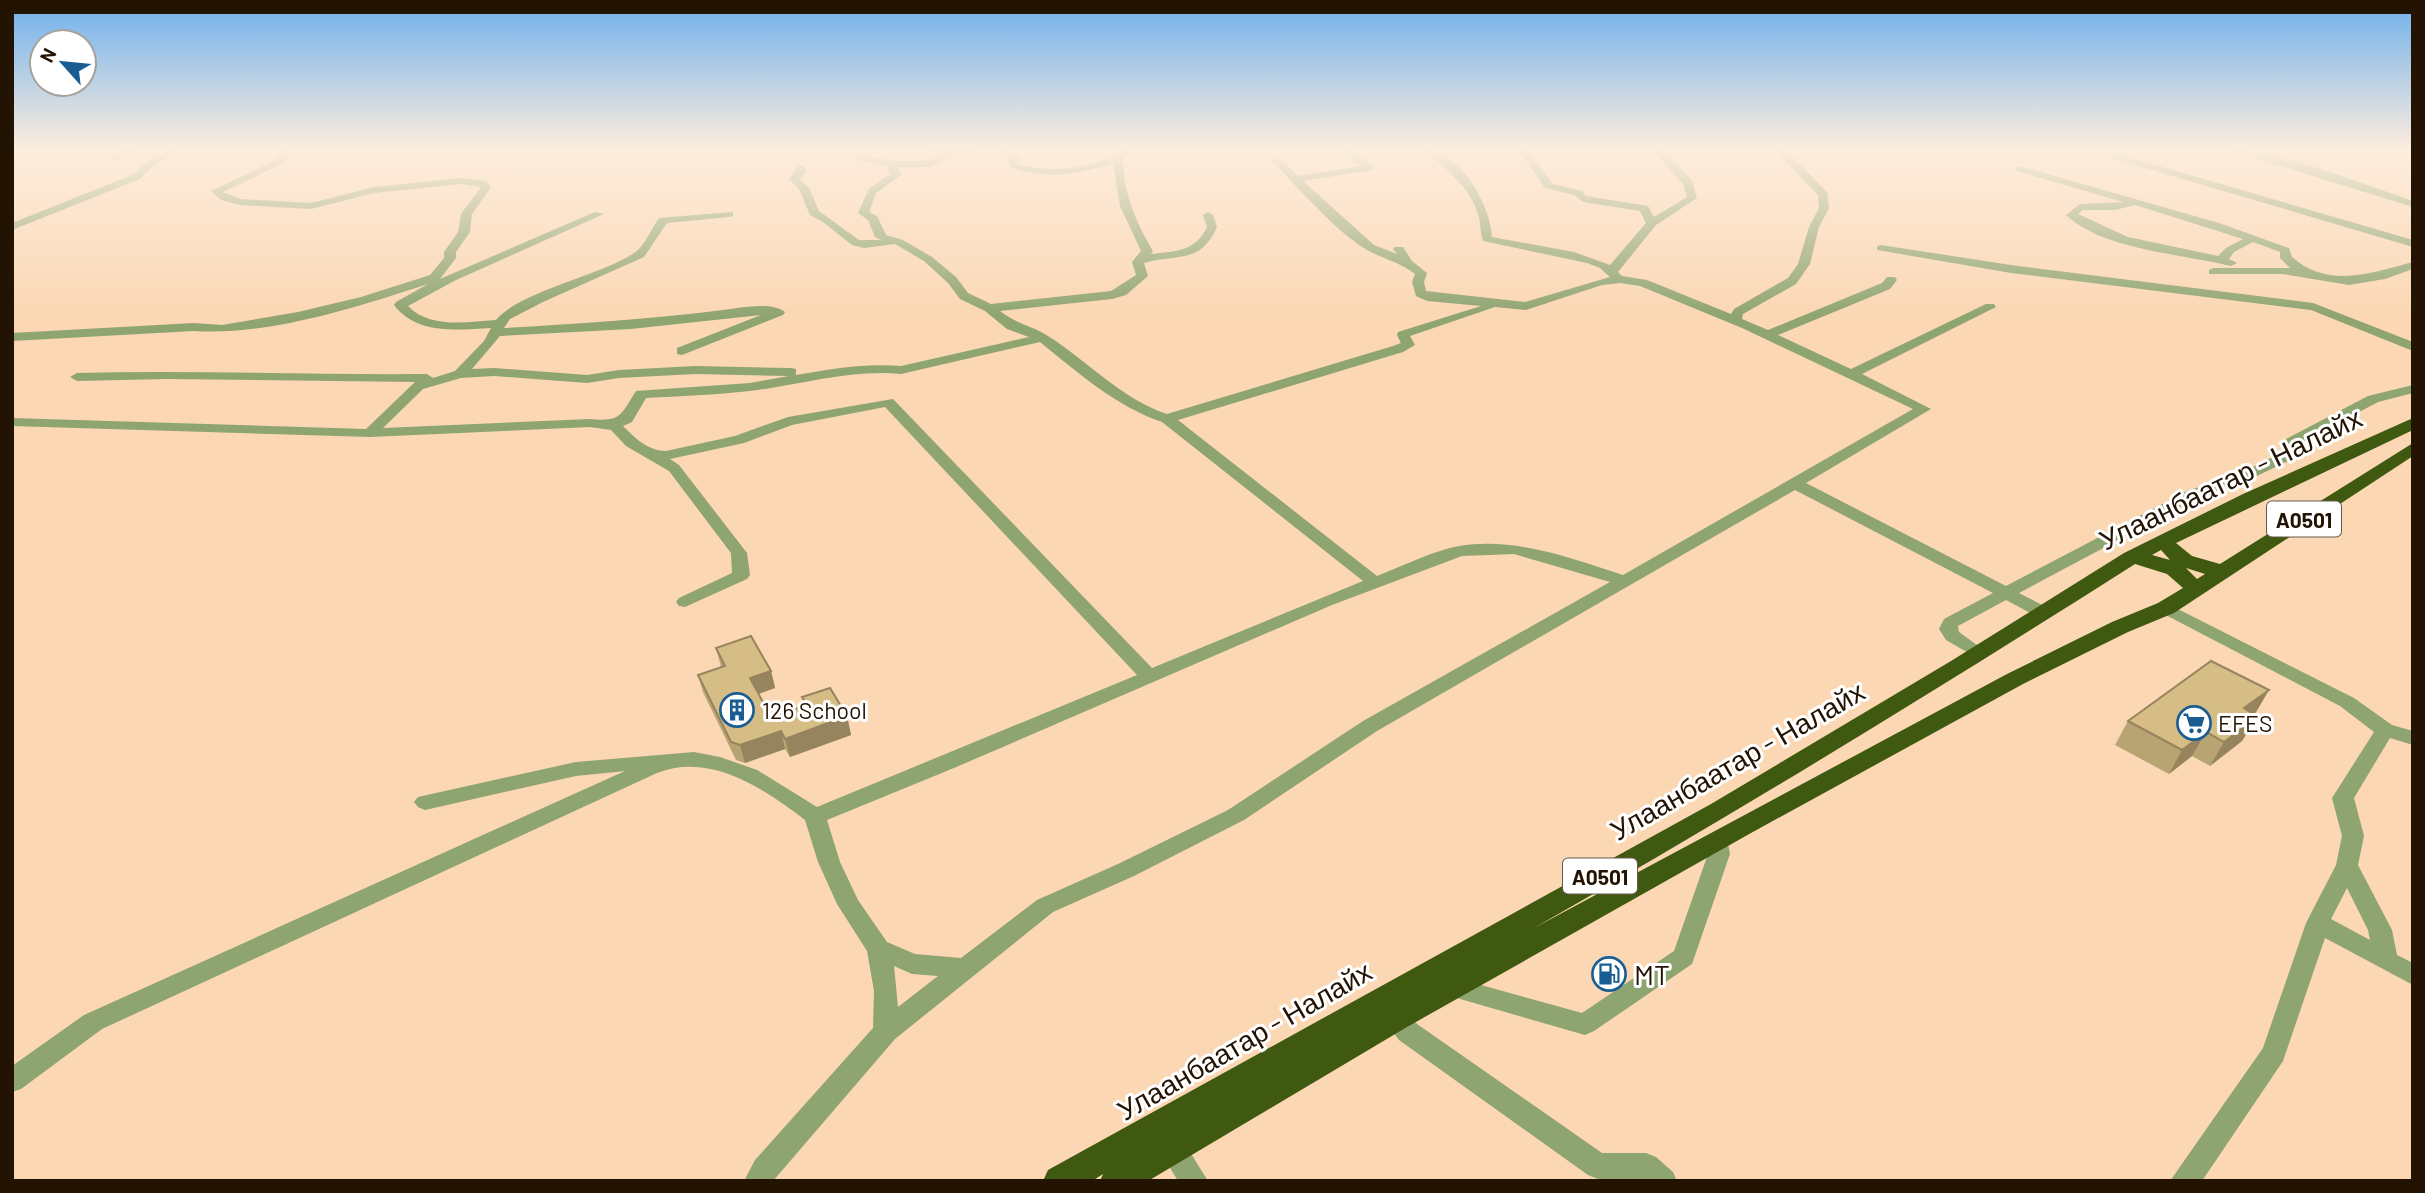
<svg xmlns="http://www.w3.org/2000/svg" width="2425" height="1193" viewBox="0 0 2425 1193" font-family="Barlow,sans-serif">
	<rect width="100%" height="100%" fill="#fbd7b3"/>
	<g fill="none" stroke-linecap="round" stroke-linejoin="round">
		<path fill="#8ea471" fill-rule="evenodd" d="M124,150H137L118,160L110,158Z
			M167,150H179L153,166L140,179L12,230V223L132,175L147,162Z
			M279,150H289L288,158L280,165L223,192L240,199L311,203L374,187L461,178L486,181L491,187L472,214L470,232L456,252V258L440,279L595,212L604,214L456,280L408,306C430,329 467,322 496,320C518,292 602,275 634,253C644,247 652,228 659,218L733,212V216L729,217L667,223L644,257L543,302L510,319L504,328C577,324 650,319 723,310C739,308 772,301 785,312L783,315L682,355L677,354V348L761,315L631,329L500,336L472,369L494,368L587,375L619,370L695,366L791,368L796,369V375C831,369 865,363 901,366L1029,337L1007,329L985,311L960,299L948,283L924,261L895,244L864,248L852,245L823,222L810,215L799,189L789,179L798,166H804L807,171L800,179L809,188L819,211L859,240H881L875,237L868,220L858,213L869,189L890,174L887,170L888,166L855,160V156L867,152L872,155L870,157C895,161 920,165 944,155L921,150H984L955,155L931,167H898L901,175L876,193L869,212L877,216L886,235L903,240L932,257L956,277L968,293L991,304L1111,291L1136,275L1132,262L1141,251L1120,206L1113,163C1079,175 1045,179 1011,168L1007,161L1009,158L996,150H1009L1019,156L1018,164C1045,172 1075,170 1102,161C1114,157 1121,150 1134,150L1123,159C1123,193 1136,222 1153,251L1151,254C1176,251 1195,252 1207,227L1203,215L1208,212L1213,215L1217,227C1200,265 1178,253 1144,263L1148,276L1126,295L1112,299L1000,311C1018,325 1031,325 1048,336C1088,361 1121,399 1167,414L1393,346L1401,343L1397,335L1398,332L1481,306L1427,301L1416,296L1412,282L1415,274C1400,262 1383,259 1367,250C1335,231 1299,188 1272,161V157H1278L1298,176L1361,166L1339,150H1351L1373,166V170L1303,181L1374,245L1397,254L1393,249L1395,247H1403L1412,261L1427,273L1424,282L1426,291L1525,302L1610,277L1600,268L1587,263L1483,241C1480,233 1481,223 1478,214C1469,185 1446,170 1425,150C1460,150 1491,206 1492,237L1574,252L1610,265L1646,223L1640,211L1583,202L1574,195L1545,188L1518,150H1528L1553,184L1582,191L1586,196L1648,206L1654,217L1687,197L1683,184L1653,150H1664L1692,181L1697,198L1656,225L1618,272L1622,276L1647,280L1731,314L1734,309L1788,278L1798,264L1809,227L1819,208L1818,195L1775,150H1786L1827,192L1829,208L1819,227L1810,264L1796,284L1743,314L1742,319L1768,330L1882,283L1887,277H1895L1897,280L1890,289L1778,335L1851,369L1986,304H1994L1996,307L1862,374L1931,409L1806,483L2006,586L2189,490L2228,479L2279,454L2286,439L2368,396L2413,385V393L2378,402L2297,445L2290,460L2238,485L2201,496L2019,593L2048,608L2051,612L2048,616H2036L2006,600L1958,626L1959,632L1988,653L1979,659L1946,640L1939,629L1944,619L1993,593L1795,490L1377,731L1244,820L1134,876L1053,912L895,1039L773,1181H744L755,1160L873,1028L874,991L867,951L837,904L818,862L805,820C764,789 711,752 657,773L102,1029L21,1089L12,1092V1066L84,1015L625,771L576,776L425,810L418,807L414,802L418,797L576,762L694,752L720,757L757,770L817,807L1137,675L885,407L792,425L744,443L670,459L679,465L747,553L750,575L747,579L685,607L679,606L676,602L679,598L732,573L731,553L669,471L626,446L611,430L590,427L370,437L12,426V418L366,429L415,382L167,379L77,381L70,377L77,373C194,370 310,375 427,374L433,378L455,371L484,341L491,328C457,330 417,335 394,305L396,302L428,284C357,307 269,336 194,331L12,341V333L194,323L222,325L298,312L361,297L430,275L444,258V252L458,232L461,214L481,187L461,184L374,193L311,209L240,205L221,200L211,191L274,161L278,157ZM1620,283L1640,286L1742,328L1913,409L1623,575C1570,558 1516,537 1459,546C1432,551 1403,566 1377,576L1178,420L1403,352L1415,345L1410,336L1495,307L1526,310L1602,285ZM1040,342C1077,372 1117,407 1162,422L1363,581L1152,668L893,399L788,417L735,436L666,451C648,451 635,438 623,426L632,422L646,398C680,396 715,395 750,391C801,385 849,369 901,374ZM695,374L789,376L750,383L636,391C620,416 621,422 590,419L383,428L423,389L461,378L494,376L587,383L619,378ZM1514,554L1610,582L1363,721L1228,810L1118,864L1037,900L961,958L915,954L887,942L858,900L840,862L827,820L954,768L1332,605L1462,556ZM894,966L912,974L938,976L898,1007Z
			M2228,150C2279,150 2362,184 2413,201V207Z
			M2111,152L2413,240V247L2108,157L2106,155Z
			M2020,166L2219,223L2289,248L2292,257C2328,289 2372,273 2413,262V269L2385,279L2349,285L2283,274H2209V270L2213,268H2290L2280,258V252L2253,242L2234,252L2229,259L2237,263L2231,266C2182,254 2103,250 2066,215L2080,204L2123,202L2017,171L2015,169ZM2135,205L2243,239L2226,248L2218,256L2128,237L2078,214L2083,210H2115Z
			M1881,245L2011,265L2313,303L2413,342V351L2311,310L2011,273L1877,250V246Z
			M2166,603L2354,698L2392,725L2413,731V745L2390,738L2354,798L2364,836L2358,865L2392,930L2397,955L2413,963V985L2325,938L2283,1061L2202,1181H2170L2263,1048L2306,923L2336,865L2342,836L2332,798L2374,732L2340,706L2160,612L2157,608L2160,604ZM2347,888L2368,930L2370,940L2331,919Z
			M1718,832L1726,834L1730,854L1692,964L1594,1031L1585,1035L1443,994L1440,987L1443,980L1452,977L1582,1013L1674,951L1708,854L1707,840L1710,834Z
			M1396,1008L1405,1011L1417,1024L1602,1153H1646L1656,1157L1673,1172L1677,1181L1598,1179L1588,1175L1399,1040L1383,1018L1387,1011Z
			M1172,1135L1182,1139L1208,1181H1178L1158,1148L1162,1139Z"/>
		<path fill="#405910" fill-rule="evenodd" d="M2413,418V430L2176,543L2192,556L2220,564L2413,443V456L2174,613L2128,632L2023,684L1751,833L1407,1027L1148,1181H1100L1103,1174L1092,1181H1043L1048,1170L1711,804L1951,661L2124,553L2243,494ZM2161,550L2170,560L2152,555ZM2135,564L2167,574L2183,588L2158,603L2112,622L2007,674L1534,928C1738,812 1937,690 2135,564ZM2186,568L2205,574L2197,579Z"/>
	</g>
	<path fill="#b8a373" d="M716,648L771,671L775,688L759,694L771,717L804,706L802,697L847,716L851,735L790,757L785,749L745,763L736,760L703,692L698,675L721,667Z
		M2255,714L2253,715L2257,717L2242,741L2210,766L2192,756L2169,774L2115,745L2128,721Z"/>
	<path fill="#96845e" d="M771,671L775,688L754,695L750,678Z
		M2269,690L2255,714L2230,732L2244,708Z
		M847,716L851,735L790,757L785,739Z
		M2257,717L2242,741L2210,766L2224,742Z
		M781,731L785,749L745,763L740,745Z
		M2206,732L2192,756L2169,774L2182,750Z"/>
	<path fill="#d6bd86" stroke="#96845e" stroke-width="2" d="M751,636L771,671L750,678L771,717L807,705L802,697L830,688L847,716L785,739L781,731L740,745L731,742L698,675L725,666L716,648Z
		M2211,661L2269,690L2244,708L2257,717L2224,742L2206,732L2182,750L2128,721Z"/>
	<linearGradient id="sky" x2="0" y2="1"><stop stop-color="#6eb0ed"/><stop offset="0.47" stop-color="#fdeddd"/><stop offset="1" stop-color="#fdeddd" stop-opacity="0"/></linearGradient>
	<rect width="2425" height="317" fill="url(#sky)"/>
	<defs>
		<g id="building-ring" transform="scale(1.75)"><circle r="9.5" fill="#fff" stroke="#195d92" stroke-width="1.5"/><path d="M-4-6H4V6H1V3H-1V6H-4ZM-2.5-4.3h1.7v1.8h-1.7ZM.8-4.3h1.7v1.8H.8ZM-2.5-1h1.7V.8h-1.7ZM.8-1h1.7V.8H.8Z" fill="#195d92"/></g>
		<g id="supermarket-ring" transform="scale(1.75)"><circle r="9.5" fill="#fff" stroke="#195d92" stroke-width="1.5"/><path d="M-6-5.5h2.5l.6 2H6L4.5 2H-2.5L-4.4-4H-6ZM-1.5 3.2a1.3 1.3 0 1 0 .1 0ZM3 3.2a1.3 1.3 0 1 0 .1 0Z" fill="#195d92"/></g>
		<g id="fuel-ring" transform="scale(1.75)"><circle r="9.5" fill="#fff" stroke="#195d92" stroke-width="1.5"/><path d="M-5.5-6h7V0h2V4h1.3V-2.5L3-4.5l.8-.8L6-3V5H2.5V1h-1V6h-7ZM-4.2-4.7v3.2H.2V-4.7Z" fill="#195d92"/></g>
	</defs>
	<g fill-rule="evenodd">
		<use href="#building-ring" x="737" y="710"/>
		<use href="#supermarket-ring" x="2194" y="723"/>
		<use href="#fuel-ring" x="1609" y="974"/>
	</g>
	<g text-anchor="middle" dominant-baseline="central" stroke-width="6" stroke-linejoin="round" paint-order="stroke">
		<g fill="#fff" stroke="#655a4f" stroke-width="2">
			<rect x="2267" y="501.5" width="74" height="35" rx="5"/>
			<rect x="1563" y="858.5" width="74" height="35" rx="5"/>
		</g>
		<g font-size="21" font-weight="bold" fill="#231303">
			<text x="2304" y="519">A0501</text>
			<text x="1600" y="876">A0501</text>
		</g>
		<g font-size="23" fill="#231303" stroke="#fff" text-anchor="start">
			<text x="762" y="710">126 School</text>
			<text x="2218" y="723">EFES</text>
		</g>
		<g font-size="28" fill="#231303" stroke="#fff">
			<text transform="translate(2230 478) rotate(-26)">Улаанбаатар - Налайх</text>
			<text transform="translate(1737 760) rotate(-30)">Улаанбаатар - Налайх</text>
			<text transform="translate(1244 1040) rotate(-30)">Улаанбаатар - Налайх</text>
		</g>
		<g font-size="28" fill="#231303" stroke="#fff" text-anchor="start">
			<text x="1634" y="974">MT</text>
		</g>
	</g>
	<rect width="2425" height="1193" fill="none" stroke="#231303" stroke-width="28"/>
	<g transform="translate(63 63) rotate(297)"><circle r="33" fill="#ffffff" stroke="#a7a19a" stroke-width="2"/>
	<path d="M0-5L12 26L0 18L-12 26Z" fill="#195d92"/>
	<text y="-10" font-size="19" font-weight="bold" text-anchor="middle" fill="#231303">N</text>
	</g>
</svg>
